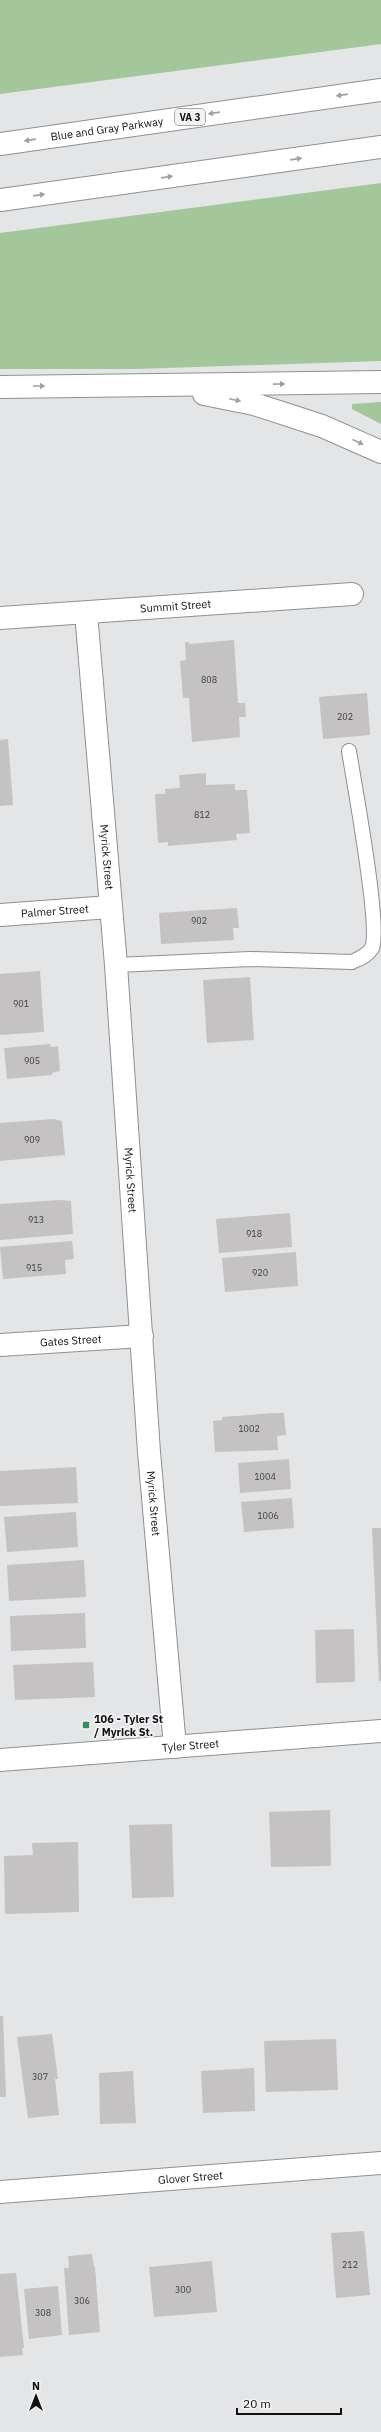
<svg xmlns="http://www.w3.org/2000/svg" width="381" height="2432" viewBox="0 0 381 2432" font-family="'IBM Plex Sans',sans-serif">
	<rect width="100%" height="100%" fill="#e4e5e7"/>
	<path fill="#a3c79a" d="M0,0H381V44L0,94Z
		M381,183V361L135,369H0V233Z
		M381,402V424L352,409V404Z"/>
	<path fill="#c4c2c3" d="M234,640L238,703H245L246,717H239L240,737L192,742L189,698H183L180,661L186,660L185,642H189V644Z
		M367,693L370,735L323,739L319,697Z
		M8,739L13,805L0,806V740Z
		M206,773V785L235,784V790H247L250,833L236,834L237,840L168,846V842L158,843L155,794H165V789L180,788L179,775Z
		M237,908L239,928H233L234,940L161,944L159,913Z
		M40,971L44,1032L0,1035V974Z
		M250,977L254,1040L207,1043L203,980Z
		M50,1044L51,1047L58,1046L60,1071L52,1073V1075L7,1079L4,1048Z
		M54,1119L62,1121L65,1155L0,1161V1123Z
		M60,1200L71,1201L73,1234L0,1240V1204Z
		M290,1213L292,1247L219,1253L216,1219Z
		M72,1241L74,1259L65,1260L66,1274L3,1279L0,1247Z
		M296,1252L298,1286L225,1292L222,1258Z
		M274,1413H284L286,1435L277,1436L278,1450L215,1452L213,1421L222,1420V1417Z
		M289,1459L291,1489L240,1493L238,1463Z
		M76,1467L78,1503L0,1506V1471Z
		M292,1498L294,1528L244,1532L241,1502Z
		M76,1512L78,1547L7,1552L4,1517Z
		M372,1528H381V1681H379Z
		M84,1560L86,1597L9,1601L7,1565Z
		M85,1613L86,1648L11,1651L10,1616Z
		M354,1629L355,1682L316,1683L315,1630Z
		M93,1662L95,1697L15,1700L13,1665Z
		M330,1810L331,1866L271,1867L269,1812Z
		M172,1824L174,1897L132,1898L129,1825Z
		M78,1842L79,1912L5,1914L4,1856L33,1855L32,1843Z
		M0,2016H3L6,2097H0Z
		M52,2034L58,2079H55L59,2115L28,2118L17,2037Z
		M336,2039L338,2090L266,2092L264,2041Z
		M254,2068L255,2111L203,2113L201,2071Z
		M133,2071L136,2123L100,2124L99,2073Z
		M364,2231L370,2295L336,2298L331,2233Z
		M92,2254L94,2267H95L100,2332L69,2335L64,2268H69L68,2256Z
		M212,2261L217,2312L154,2317L149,2267Z
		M16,2273L24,2348H22L23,2355L0,2357V2274Z
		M58,2286L62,2335L29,2339L24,2289Z"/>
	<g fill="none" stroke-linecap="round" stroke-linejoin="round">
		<g stroke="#8f9092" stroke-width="16">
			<path id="lane" d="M116,965L250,959L352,962C360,958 367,956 372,948C381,927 354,783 349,751"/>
		</g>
		<g stroke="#8f9092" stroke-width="24">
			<g id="street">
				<path id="s1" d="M86,613L116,965L149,1452L175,1747"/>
				<path id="s2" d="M0,618L352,594"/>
				<path id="s3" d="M0,915L110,907"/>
				<path id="s4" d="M0,1345L142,1336"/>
				<path id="s5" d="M0,1760L381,1731"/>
				<path id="s6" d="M0,2192L381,2163"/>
			</g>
		</g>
		<g stroke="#8f9092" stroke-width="24">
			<g id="highway">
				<path id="s7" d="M0,144L381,90"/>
				<path d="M0,200L381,147"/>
				<path d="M0,387L381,382"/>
				<path d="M204,394L254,404L322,426L381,452"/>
			</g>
		</g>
		<use href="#lane" stroke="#fff" stroke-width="14"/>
		<use href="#street" stroke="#fff" stroke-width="22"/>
		<use href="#highway" stroke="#fff" stroke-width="22"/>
	</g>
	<defs><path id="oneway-solid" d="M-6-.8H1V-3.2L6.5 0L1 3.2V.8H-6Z"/></defs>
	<g fill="#a0a0a0">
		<use href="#oneway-solid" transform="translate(342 95) rotate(172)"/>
		<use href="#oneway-solid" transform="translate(214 113) rotate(172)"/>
		<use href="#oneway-solid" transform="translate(30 140) rotate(172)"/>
		<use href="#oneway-solid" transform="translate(296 159) rotate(-8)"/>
		<use href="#oneway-solid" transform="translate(167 177) rotate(-8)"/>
		<use href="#oneway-solid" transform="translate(39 195) rotate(-8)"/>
		<use href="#oneway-solid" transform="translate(279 384) rotate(-1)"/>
		<use href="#oneway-solid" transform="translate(39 386)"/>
		<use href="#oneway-solid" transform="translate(235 400) rotate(12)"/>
		<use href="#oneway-solid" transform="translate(358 442) rotate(25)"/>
	</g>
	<rect fill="#378d61" stroke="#f1f3f5" stroke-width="1.5" x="82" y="1721" width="8" height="8" rx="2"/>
	<g text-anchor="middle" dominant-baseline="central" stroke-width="3.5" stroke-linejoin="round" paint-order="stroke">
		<g font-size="9" fill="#3e3d3e">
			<text x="209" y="679">808</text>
			<text x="345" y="716">202</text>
			<text x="202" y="814">812</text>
			<text x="199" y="920">902</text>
			<text x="21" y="1003">901</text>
			<text x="32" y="1060">905</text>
			<text x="32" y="1139">909</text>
			<text x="36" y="1219">913</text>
			<text x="254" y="1233">918</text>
			<text x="34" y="1267">915</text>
			<text x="260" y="1272">920</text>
			<text x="249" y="1428">1002</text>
			<text x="265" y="1476">1004</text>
			<text x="268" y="1515">1006</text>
			<text x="40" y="2076">307</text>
			<text x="350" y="2264">212</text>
			<text x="183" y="2289">300</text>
			<text x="82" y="2300">306</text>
			<text x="43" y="2312">308</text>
		</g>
		<rect fill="#f1f3f5" stroke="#545556" stroke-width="1" x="175" y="109" width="30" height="16" rx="3"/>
		<g font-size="10" font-weight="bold" fill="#111112">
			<text x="190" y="117">VA 3</text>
		</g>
		<g font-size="11" fill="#111112" stroke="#f1f3f5">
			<text stroke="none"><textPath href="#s7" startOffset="108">Blue and Gray Parkway</textPath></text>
			<text stroke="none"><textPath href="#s2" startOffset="176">Summit Street</textPath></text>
			<text stroke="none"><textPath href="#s1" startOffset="245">Myrick Street</textPath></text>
			<text stroke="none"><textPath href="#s3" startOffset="55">Palmer Street</textPath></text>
			<text stroke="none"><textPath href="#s1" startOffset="569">Myrick Street</textPath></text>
			<text stroke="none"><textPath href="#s4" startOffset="71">Gates Street</textPath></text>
			<text stroke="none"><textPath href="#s1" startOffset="893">Myrick Street</textPath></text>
			<text stroke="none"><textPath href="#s5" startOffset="191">Tyler Street</textPath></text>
			<text stroke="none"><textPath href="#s6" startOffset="191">Glover Street</textPath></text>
		</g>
		<g font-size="11" font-weight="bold" fill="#111112" stroke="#f1f3f5" text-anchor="start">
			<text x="94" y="1719">106 - Tyler St<tspan x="94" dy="13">/ Myrick St.</tspan></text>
		</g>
	</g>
	<g transform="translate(36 2396)" stroke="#f1f3f5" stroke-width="3" paint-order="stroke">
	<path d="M0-3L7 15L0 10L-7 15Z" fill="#111112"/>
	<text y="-6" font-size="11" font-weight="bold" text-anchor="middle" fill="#111112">N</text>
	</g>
	<path d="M237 2408v6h104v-6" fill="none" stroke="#111112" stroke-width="2"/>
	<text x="243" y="2408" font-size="12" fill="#111112" stroke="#f1f3f5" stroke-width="3" paint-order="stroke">20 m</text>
</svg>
